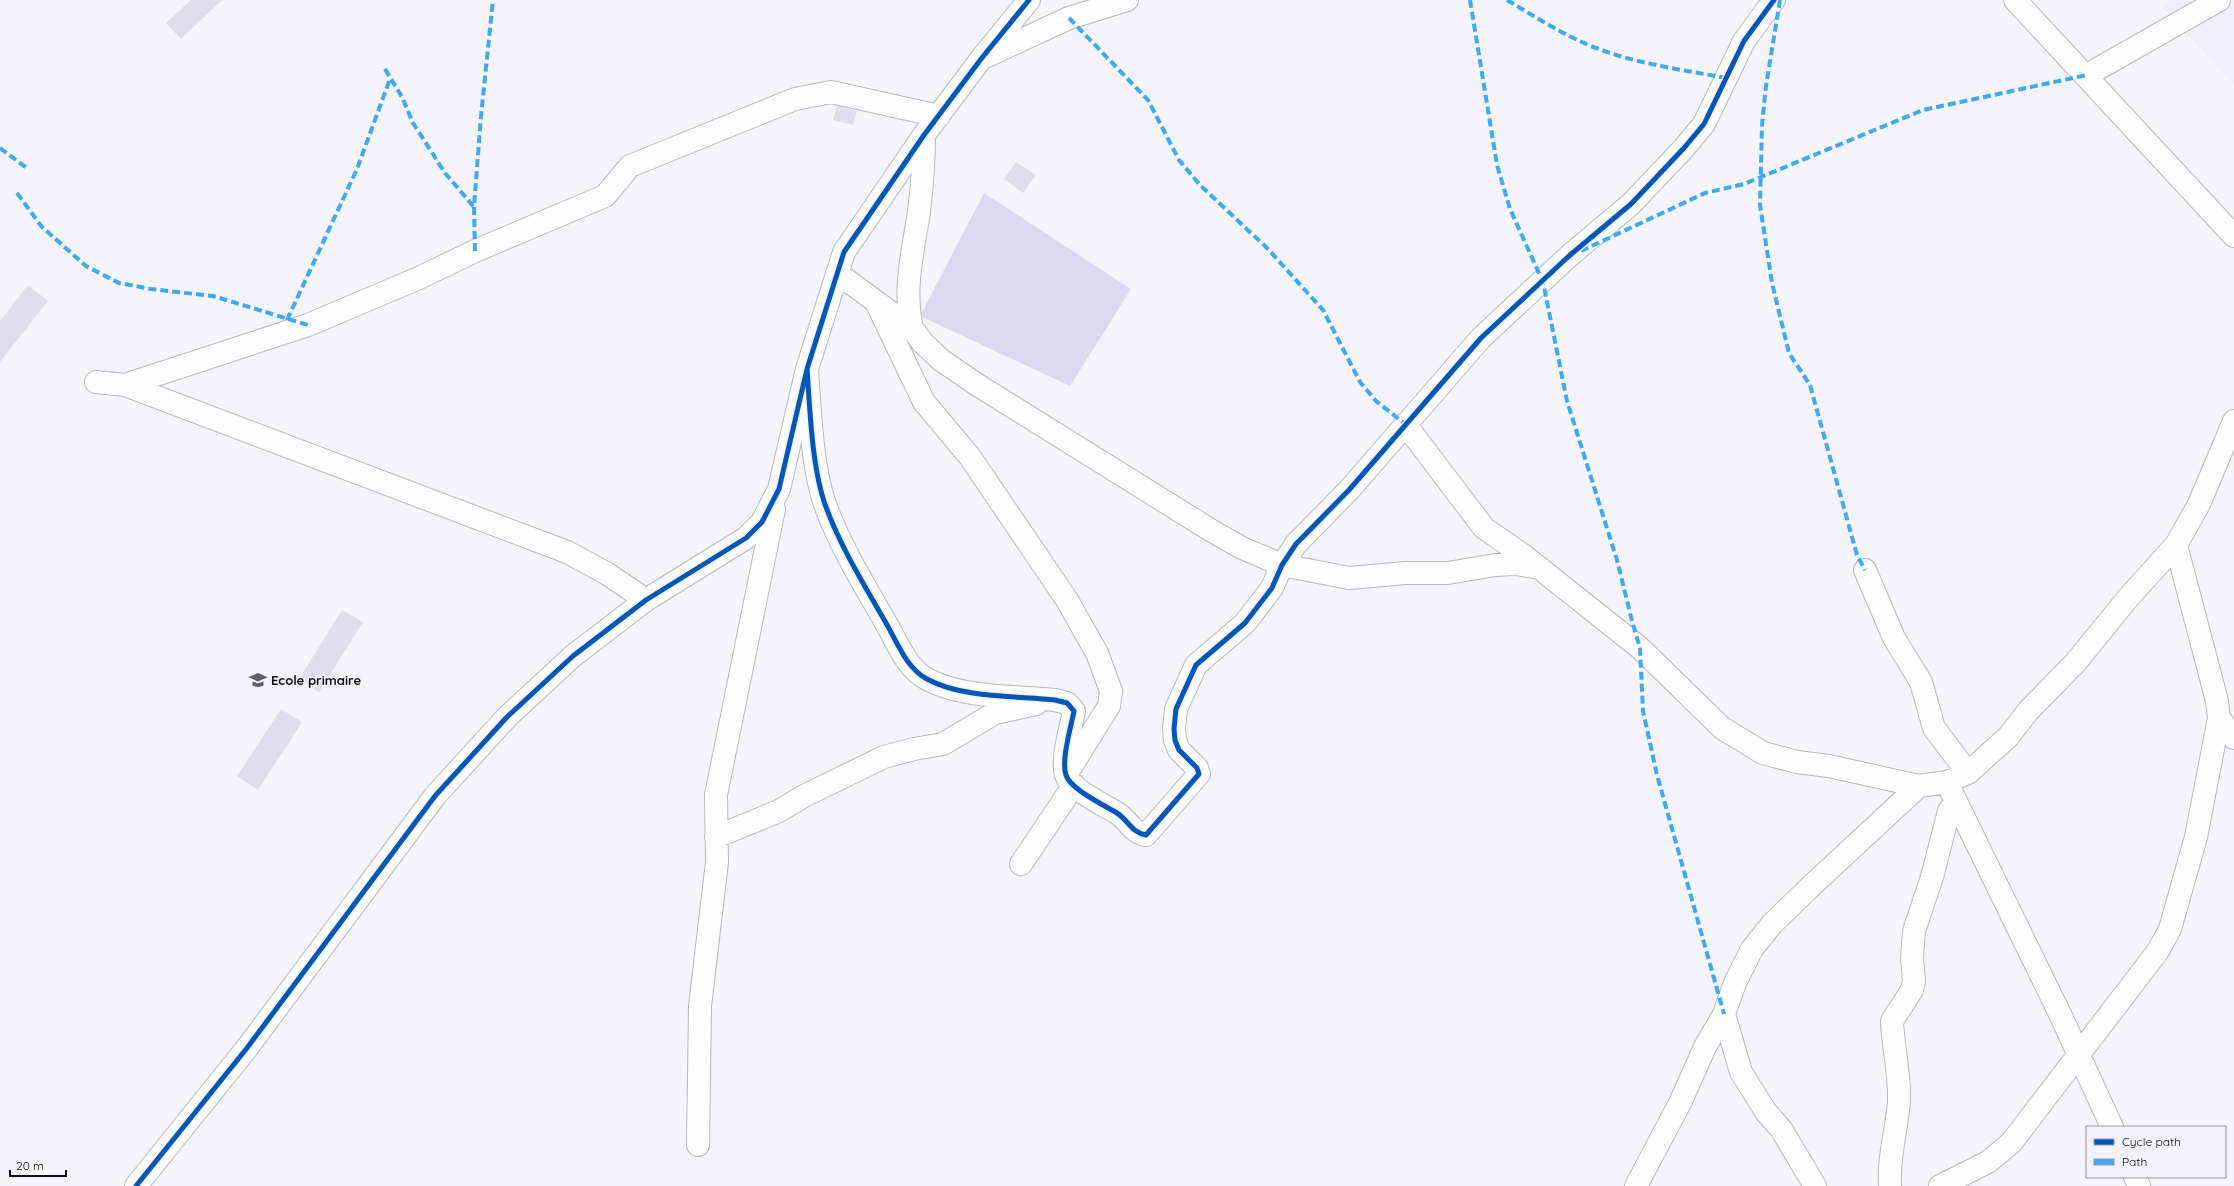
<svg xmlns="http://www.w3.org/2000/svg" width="2234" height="1186" viewBox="0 0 2234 1186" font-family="Quicksand,sans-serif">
	<rect width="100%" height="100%" fill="#f5f4fa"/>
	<path fill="#f0edfc" d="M2172,0H2234V85L2162,6Z"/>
	<path fill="#ddd8f2" d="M984,193L1131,289L1070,386L920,316Z"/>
	<path fill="#e0ddec" d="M191,0H222L181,39L166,23Z
		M837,106L857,111L853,125L833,120Z
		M1016,162L1036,175L1023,193L1004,179Z
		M28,285L48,301L0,362V321Z
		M342,610L363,622L319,692L299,679Z
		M281,709L302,722L258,790L237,776Z"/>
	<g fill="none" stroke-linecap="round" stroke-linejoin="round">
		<g stroke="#b8b8be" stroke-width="24">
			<path id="minor" d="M2015,0L2234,236
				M987,56L1069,18L1127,0
				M2087,75L2219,0
				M837,273L912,328L922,342L941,360L976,384L1212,531L1242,548L1282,565L1349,578L1406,573H1448L1495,565L1516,564L1540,568
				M877,304L924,402L970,457L1067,600L1097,653L1111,691L1109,706L1067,773
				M912,328C903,289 913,251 919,212C922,187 924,161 924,135
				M807,369C810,410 812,470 826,507C841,548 865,586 886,623C897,642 907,669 927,679C961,698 1016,696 1055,700L1067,703L1074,711C1071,727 1061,760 1066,775C1070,789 1104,805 1117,813C1128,820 1132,833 1146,835L1199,774L1197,768L1179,750L1175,740L1174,729L1176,709L1196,665L1245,623L1272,588L1282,565L1296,544L1349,490L1481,338L1569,256L1631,204L1684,148L1704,124L1744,41L1774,0
				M96,382L125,385L567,552L606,573L646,600
				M125,385L308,325L419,278L475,251L605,196L630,166L795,99L831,92L939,116
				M1405,424L1484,528L1523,555L1640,648L1722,728L1763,753L1797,762L1829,766L1919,786
				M1865,570L1894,638L1921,682L1934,728L1968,773
				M2219,718L2234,738
				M1951,791L2060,1014L2112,1127
				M716,837L779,811L804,796L884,757L914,749L943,744L995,713L1036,704
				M1021,864L1074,785
				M1724,1014L1741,1072L1766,1112L1781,1129L1815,1186
				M698,1145L700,1006L717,862L716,795L774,509
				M2135,1177L2139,1186
				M136,1186L247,1048L435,796L507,717L573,656L646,600L746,538L762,522L779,489L807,369L844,252L924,135L981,59L1029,0
				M1636,1186L1680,1103L1705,1047L1724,1014L1735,983L1752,949L1772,924L1809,888L1919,786L1947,782L1968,773L2008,737L2029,710L2076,662L2128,598L2176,545L2199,504L2234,421
				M1890,1186C1888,1157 1897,1129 1899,1101C1900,1073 1893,1048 1892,1021L1912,990L1914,981L1912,958L1914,931L1932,877L1949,811L1956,801
				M1940,1186L1988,1162L2011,1143L2158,951L2170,929L2196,837L2219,718L2217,701L2176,545"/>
		</g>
		<use href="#minor" stroke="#fefdfe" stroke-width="22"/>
		<path stroke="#3fa9f5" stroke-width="4" stroke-dasharray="8 4" stroke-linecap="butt" d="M1470,0L1497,165L1510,209L1543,282L1567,401L1617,560L1632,621L1640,648L1643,711L1657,775L1724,1014
			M1507,0C1532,15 1557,31 1584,43C1629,63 1679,69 1726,78
			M1780,0L1766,86L1762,125L1760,205L1772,283L1789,353L1810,385L1857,555L1865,570
			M1069,18L1148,100L1179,160L1200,185L1267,248L1323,310L1360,382L1376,401L1405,424
			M385,69L402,97L413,123L445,173L474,207
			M0,148L28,169
			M17,193L42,227L86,266L119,283L151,289L213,296L308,325
			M475,251L474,207L481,116L493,0
			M1581,251L1705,193L1744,184L1923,110L2087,75
			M287,320L357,169L390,79"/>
		<g stroke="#f3f1fd" stroke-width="8">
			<path id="cycleway" d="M807,369C810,410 812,470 826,507C841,548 865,586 886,623C897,642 907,669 927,679C961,698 1016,696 1055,700L1067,703L1074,711C1071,727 1061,760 1066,775C1070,789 1104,805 1117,813C1128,820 1132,833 1146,835L1199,774L1197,768L1179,750L1175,740L1174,729L1176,709L1196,665L1245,623L1272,588L1282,565L1296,544L1349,490L1481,338L1569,256L1631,204L1684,148L1704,124L1744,41L1774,0
				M136,1186L247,1048L435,796L507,717L573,656L646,600L746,538L762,522L779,489L807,369L844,252L924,135L981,59L1029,0"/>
		</g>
		<use href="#cycleway" stroke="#0057b8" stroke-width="5"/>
	</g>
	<defs>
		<g id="school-bare" transform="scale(1.38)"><path d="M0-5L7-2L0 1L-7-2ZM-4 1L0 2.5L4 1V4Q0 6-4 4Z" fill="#605e65" stroke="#f3f1fd" stroke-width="2.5" paint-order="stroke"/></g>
	</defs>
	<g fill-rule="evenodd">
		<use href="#school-bare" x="258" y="680"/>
	</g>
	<g text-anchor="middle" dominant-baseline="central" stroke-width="3.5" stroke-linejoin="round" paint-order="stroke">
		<g font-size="13" font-weight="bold" fill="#0f0e15" stroke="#f3f1fd" text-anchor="start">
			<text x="271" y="680">Ecole primaire</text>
		</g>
	</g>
	<rect x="2086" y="1126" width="140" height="52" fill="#f3f1fd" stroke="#9896a0"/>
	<rect x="2094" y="1139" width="20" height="6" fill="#0057b8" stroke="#9896a0"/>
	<text x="2122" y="1146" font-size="12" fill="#0f0e15">Cycle path</text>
	<rect x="2094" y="1159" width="20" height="6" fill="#3fa9f5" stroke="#9896a0"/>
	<text x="2122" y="1166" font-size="12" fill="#0f0e15">Path</text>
	<path d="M10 1170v6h56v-6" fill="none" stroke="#0f0e15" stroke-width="2"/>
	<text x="16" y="1170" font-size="12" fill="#0f0e15" stroke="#f3f1fd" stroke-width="3" paint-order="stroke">20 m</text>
</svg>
